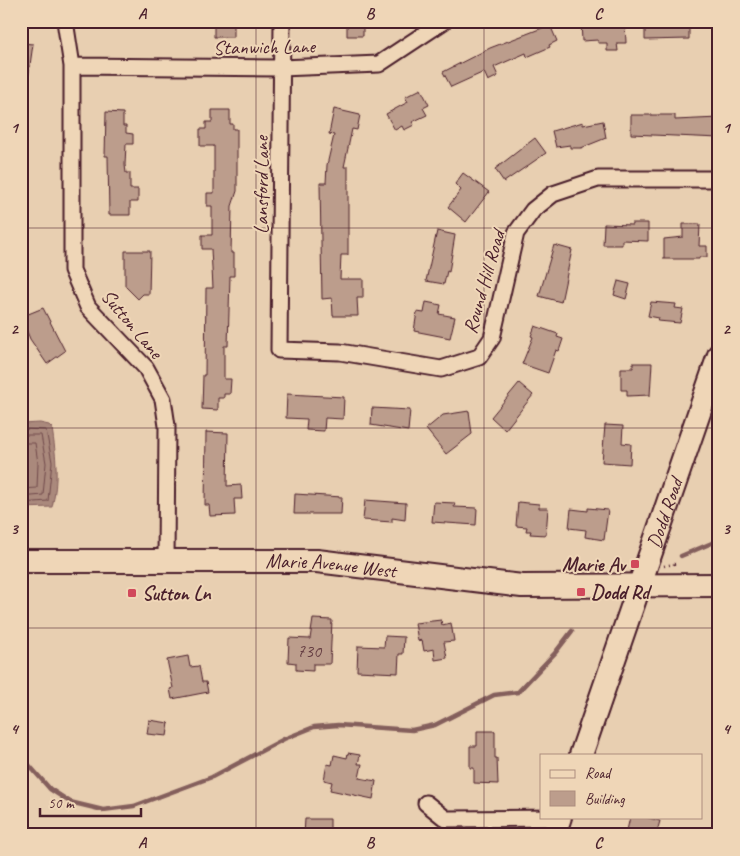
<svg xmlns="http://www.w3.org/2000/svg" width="740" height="856" viewBox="0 0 740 856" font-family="Caveat,sans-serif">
	<rect width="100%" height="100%" fill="#e8cfb1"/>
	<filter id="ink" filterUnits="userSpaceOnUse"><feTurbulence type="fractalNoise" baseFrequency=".02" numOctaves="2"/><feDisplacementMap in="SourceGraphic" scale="10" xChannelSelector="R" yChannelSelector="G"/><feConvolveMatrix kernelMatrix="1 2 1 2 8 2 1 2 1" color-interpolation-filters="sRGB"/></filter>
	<g filter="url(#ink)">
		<path fill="#aa897c" stroke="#845f5c" d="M40,423L49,425L52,428C56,456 59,480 52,507L21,508V424Z"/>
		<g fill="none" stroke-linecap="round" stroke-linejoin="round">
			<path stroke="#70494b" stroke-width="1" d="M21,429L46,430L52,462L48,501L21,503
				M21,435H41L46,463L43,495L21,497
				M21,443H35L38,463L37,488L21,489"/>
			<path stroke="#845f5c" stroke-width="4.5" d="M681,556L719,540
				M21,756L50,789L70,802L103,810L134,806L212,777L284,739L314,727L338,725L412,730L435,725L494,695L518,692L555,653L572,631"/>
		</g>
		<path fill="#bc9d8c" stroke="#4a1f2b" d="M214,21H234V37H214Z
			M347,21H363V36H347Z
			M597,21V24L625,22L626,43H617L618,51H607V43H598V40L582,41L581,22Z
			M645,21H689V39L645,40Z
			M550,25L557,41L549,45L550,47L527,57L526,53L494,67L498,76L488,81L484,72L451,87L443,72L490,48Z
			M21,43L33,44L28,79H21Z
			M421,89L429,105L423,108L427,115L412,122L414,125L404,130L402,126L395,130L386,114L408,102L405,97Z
			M334,109L360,115L357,130L352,129L344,167H348V255H341L340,279H363V298H357L358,316H333L332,298L322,299L320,183H326L327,165L334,135L329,134Z
			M212,110H230V124H233V129H237V191L232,206L231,253H234V276H230L228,346H224V379H231L230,394H224V398H218V410L202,409L203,375H205L206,288H213L211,249H202V235H212V206H207V193H214V146H200V129H206V122H212Z
			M106,112L123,113V126H126V133L133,134V144H126L125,165L126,173H130V189H138V202H130V215H109L108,156H105Z
			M631,115H675V120L719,118V138L631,134Z
			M603,121L606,138L581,148H570V145L556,147L552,131L583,122V125Z
			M535,138L546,153L504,182L495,169Z
			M463,173L489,192L466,222L448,207L461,190L455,184Z
			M632,223H648V241L622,240V245H603L604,224L632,225Z
			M683,224H700L699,246H707V257H699V259H664V239L683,237Z
			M437,231L455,235L449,272L447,271L444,284L426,281Z
			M554,245L572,250L561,302L539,296Z
			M125,251H150L149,294H143L138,299L125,286Z
			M618,281L630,284L626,299L614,295Z
			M426,302L441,305L439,314L455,317L450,338L414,331L417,312L424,313Z
			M651,302L676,304L675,308L683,309L680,323L658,321L659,318L648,316Z
			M43,308L65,351L47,364L30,339L21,317Z
			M535,326L558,334L557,337L563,339L559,351L556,350L548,373L522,364L533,337L531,336Z
			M633,363H652L650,395L627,396V390H621V368H633Z
			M519,383L533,395L505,430L491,417Z
			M287,394L344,397L343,419L325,418L324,431L306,430L307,419L286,418Z
			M372,408L410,410L408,431L371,425Z
			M469,411L472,434L446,454L426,429L443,415Z
			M605,425L623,426L622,443L631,444L630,464L602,462Z
			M206,432L228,433L227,486L241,485L242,499H234L235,515L210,516L209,505H205Z
			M295,494L342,497L341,514H294Z
			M365,500L406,503L405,520L392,518V522L363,520Z
			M434,502L455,503L454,507L477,508L476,525L432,522Z
			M518,502L539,504V508H548L546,535L530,534L531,531H526L527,527L516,526Z
			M588,508L608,510L604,540L585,537L586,530L569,528L571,509L588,511Z
			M313,619L332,620L330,664H313V671L296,670V663L288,662L289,638L310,639Z
			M441,620L442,625L451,623L454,641L444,642L447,658L435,660L434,649L424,651L422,640L418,641L415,623Z
			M385,636L404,637L403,654H399L398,673L357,671L358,646L384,647Z
			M188,656L190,667L199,666L202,682H206L208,692L172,699L170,689L173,688L167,660Z
			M149,720L169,723L167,736L147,734Z
			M477,731H495V758H497L498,784L474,783V768H470V746H477Z
			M348,753L360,755L358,764H362L359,778L376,781L373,799L330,790L332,782L324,780L327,764L332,765L334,755L347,758Z
			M630,817H645L660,821L656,835H626Z
			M305,819H330V835H304Z"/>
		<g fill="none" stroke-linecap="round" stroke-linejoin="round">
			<g stroke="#4a1f2b" stroke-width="19">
				<path id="street" d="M65,21L72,66V270L88,307L146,368L163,399L167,426L166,561
					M282,21L279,350L340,352L441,369L479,357L492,338L516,233L533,210L553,194L598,179H719
					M72,66L281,68L379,64L444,21
					M426,803L446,819L560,818"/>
			</g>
			<g stroke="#4a1f2b" stroke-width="26">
				<g id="secondary">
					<path id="s1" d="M21,561H317L522,586L719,585"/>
					<path id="s2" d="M581,755L719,355"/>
					<path d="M554,835L560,817"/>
				</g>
			</g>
			<path stroke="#4a1f2b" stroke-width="2.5" stroke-dasharray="1 4" stroke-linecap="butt" d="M664,566L674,564L672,568"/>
			<use href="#street" stroke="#efd6b7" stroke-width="15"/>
			<use href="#secondary" stroke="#efd6b7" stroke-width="22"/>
		</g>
	</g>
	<path fill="none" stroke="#4a1f2b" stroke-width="1" stroke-opacity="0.55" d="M256,21V835M484,21V835M21,228H719M21,428H719M21,628H719"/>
	<g fill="#d1495b" stroke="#efd6b7" stroke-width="2">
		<rect x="630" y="559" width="10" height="10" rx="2.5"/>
		<rect x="576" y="587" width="10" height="10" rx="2.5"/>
		<rect x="127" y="588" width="10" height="10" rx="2.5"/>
	</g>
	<g text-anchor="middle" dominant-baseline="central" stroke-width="4" stroke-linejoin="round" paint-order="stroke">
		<g font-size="18" fill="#663e43">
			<text x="309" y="651">730</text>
		</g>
		<g font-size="20" fill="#4a1f2b" stroke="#efd6b7">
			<text transform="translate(264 47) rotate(-1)">Stanwich Lane</text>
			<text transform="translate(261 185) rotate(-90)">Lansford Lane</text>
			<text transform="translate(484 282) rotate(-74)">Round Hill Road</text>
			<text transform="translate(132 324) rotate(50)">Sutton Lane</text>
			<text stroke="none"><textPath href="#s2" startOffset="256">Dodd Road</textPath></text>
			<text stroke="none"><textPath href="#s1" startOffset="310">Marie Avenue West</textPath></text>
		</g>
		<g font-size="20" font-weight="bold" fill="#4a1f2b" stroke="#efd6b7" text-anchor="start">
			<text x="625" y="564" text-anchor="end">Marie Av</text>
			<text x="591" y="592">Dodd Rd</text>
			<text x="142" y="593">Sutton Ln</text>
		</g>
	</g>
	<rect width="740" height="856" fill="none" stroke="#efd6b7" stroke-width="55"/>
	<rect x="540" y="754" width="162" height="65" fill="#efd6b7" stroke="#ad8d7f"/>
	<rect x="550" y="770" width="25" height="8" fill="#efd6b7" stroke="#ad8d7f"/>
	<text x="585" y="778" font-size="15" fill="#4a1f2b">Road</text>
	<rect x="550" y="791" width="25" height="15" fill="#bc9d8c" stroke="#ad8d7f"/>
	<text x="585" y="804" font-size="15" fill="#4a1f2b">Building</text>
	<path d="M40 808v8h101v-8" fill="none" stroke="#4a1f2b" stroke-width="2.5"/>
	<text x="48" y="808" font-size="15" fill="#4a1f2b" stroke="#efd6b7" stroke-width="4" paint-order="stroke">50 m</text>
	<rect x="28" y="28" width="684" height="800" fill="none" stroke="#4a1f2b" stroke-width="2"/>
	<g font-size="16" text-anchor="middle" font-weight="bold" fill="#4a1f2b">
		<text x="142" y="19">A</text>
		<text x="370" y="19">B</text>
		<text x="598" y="19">C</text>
		<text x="14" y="133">1</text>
		<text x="726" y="133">1</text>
		<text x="14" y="334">2</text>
		<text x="726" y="334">2</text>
		<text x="14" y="534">3</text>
		<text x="726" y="534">3</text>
		<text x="14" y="734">4</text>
		<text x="726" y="734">4</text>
		<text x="142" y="848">A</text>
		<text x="370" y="848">B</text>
		<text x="598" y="848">C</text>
	</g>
</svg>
